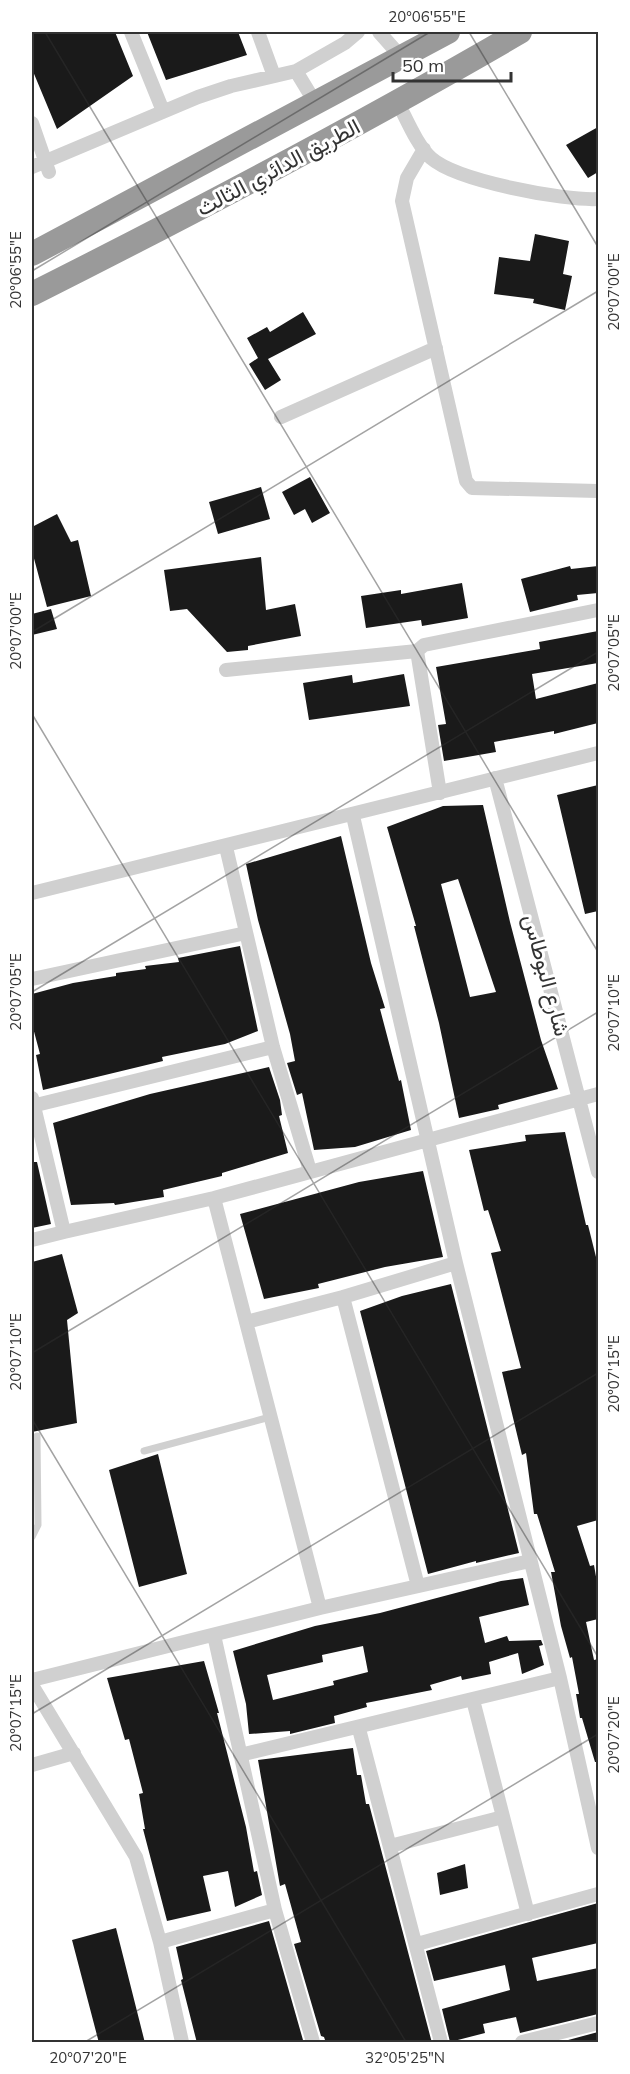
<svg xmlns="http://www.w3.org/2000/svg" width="630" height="2074" viewBox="0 0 630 2074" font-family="Mulish,Vazirmatn,sans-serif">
	<rect width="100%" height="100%" fill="#fff"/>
	<path fill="#1a1a1a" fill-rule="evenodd" d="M32,32H115L133,76L57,129L32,69Z
		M147,32H238L247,55L166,80Z
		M598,127V172L588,178L566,145Z
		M535,234L569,241L563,274L572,276L565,310L533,303L534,299L494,294L499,257L530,261Z
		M303,312L316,334L268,359L281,380L265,390L249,364L258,358L247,338L267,327L270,332Z
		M310,477L330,513L312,523L305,509L294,515L282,492Z
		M261,487L270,519L218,534L209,502Z
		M57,514L71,542L78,540L91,596L47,607L32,551V527Z
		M261,557L266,610L295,604L301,636L248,646V650L227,652L187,609L170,611L164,570Z
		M570,566L571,569L598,566V593L577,595L578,600L530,612L521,579Z
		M462,583L468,618L422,626L421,620L366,628L361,596L401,590V594Z
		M51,609L57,629L32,635V614Z
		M598,631V663L532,674L536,699L598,683V723L554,734V731L494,742L496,752L444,761L438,725L446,724L436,667L540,649L539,642Z
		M404,674L410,706L309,720L303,683L352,675L353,683Z
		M598,785V911L585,914L557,795Z
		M483,805L510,922L541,1040L558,1089L498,1105L499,1109L459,1118L439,1023L414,926H416L387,827L443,806ZM458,879L496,992L470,997L441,884Z
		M341,836L371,963L385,1008L380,1009L399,1081L401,1080L411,1130L355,1147L314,1150L302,1093L297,1095L287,1063L295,1061L290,1034L258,920L246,864Z
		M240,946L258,1031L225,1044L162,1057L163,1061L43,1090L36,1055L40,1054L32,1024V994L73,983L116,976V973L146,969L145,966L179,962L178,958Z
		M269,1067L280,1100L282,1115L279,1116L288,1153L222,1173V1176L163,1190L164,1197L115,1205L114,1203L71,1205L53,1123L150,1094Z
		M565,1132L586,1225H588L598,1265V1520L577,1526L590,1566L594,1565L598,1588V1619L586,1622L594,1660L598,1659V1762H595L582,1718H580L576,1694H579L572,1657L570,1658L561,1626L551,1572H555L537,1514H534L526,1453L522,1455L502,1372L521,1368L491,1253L501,1251L488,1210L484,1211L469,1150L526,1141L525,1135Z
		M32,1162H37L51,1224L32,1228Z
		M423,1171L443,1257L385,1267L318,1284L319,1288L264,1299L240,1214L359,1182Z
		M62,1254L78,1313L67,1320L77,1423L32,1432V1262Z
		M451,1284L519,1553L476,1563V1561L428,1574L360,1311L402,1296Z
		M158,1454L187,1574L139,1587L109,1470Z
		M523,1578L529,1605L479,1617L485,1643L507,1636L509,1641L541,1640L543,1645L539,1646L544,1665L522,1674L518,1653L489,1662L491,1674L462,1680L461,1676L430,1685L432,1690L366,1703L367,1707L334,1716L335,1723L290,1734V1731L249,1734L246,1704L233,1651L315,1626L380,1613L501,1581ZM363,1646L368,1672L333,1681L334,1685L273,1700L267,1675L323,1662L322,1655Z
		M204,1661L219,1713H217L246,1827L254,1872L257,1871L262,1895L235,1907L228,1871L203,1876L211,1911L167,1921L143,1829H145L139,1794L143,1793L129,1739L125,1740L107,1678Z
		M353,1748L357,1775H361L366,1804H369L432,2043H326L324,2037L321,2036L294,1944L301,1942L285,1884L280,1886L258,1760Z
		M465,1864L468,1888L440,1895L437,1873Z
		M598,1903V1943L532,1958L537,1981L598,1968V2014L520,2033L516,2017L483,2024L485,2033L450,2042L442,2009L510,1990L505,1965L434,1981L426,1951Z
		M269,1921L303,2040L292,2043H197L181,1980L183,1979L176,1947Z
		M116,1928L145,2043H99L72,1940Z
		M598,2032V2043H557Z"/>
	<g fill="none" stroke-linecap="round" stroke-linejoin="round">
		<path stroke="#d0d0d0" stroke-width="7" d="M144,1451L270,1417
			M32,1537L38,1525L37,1436"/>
		<path stroke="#d0d0d0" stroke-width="14" d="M131,32L163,111
			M258,32L274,76
			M379,32L402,58
			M296,71L316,104
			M398,103C407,120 417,145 431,158C457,181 564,201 598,199
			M32,123L49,172
			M424,149L407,178L402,201L466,481L472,488L598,491
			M32,167L198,97L231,86L296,71L345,43L358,32
			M281,417L436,348
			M226,670L417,651
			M495,778L598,1172
			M440,793L417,651L424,645L598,610
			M226,847L273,1047L310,1171
			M32,893L598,753
			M32,979L246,933
			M32,1106L273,1047
			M214,1198L320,1608
			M64,1232L214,1198L598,1094
			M32,1240L64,1232L32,1098
			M246,1322L343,1297
			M418,1586L343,1297L456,1263
			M214,1635L275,1910L313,2042
			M560,1678L598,1848
			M32,1680L320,1608L530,1561
			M32,1685L136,1857L160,1942L182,2042
			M473,1700L528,1914
			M359,1729L441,2042
			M240,1755L560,1678L456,1263L353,816
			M32,1765L74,1753
			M390,1846L503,1817
			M160,1942L275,1910
			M417,1944L598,1894
			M522,2042L598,2023"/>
		<path stroke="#9a9a9a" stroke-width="24" d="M32,254L448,32
			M32,294C197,211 360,125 520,32"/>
	</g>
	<path fill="none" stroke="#333" stroke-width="1.5" stroke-opacity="0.45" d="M45,32L598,952M469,32L598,247M32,271L430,32M32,632L598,291M32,714L598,1657M32,992L598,652M32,1353L598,1012M32,1419L406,2042M32,1714L598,1373M85,2042L598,1734"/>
	<g text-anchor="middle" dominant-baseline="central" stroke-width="6" stroke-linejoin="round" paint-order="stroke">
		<g font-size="22" fill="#333" stroke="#fff">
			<text transform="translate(278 167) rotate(-28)">الطريق الدائري الثالث</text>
			<text transform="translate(547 975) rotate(75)">شارع البوطاس</text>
		</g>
	</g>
	<rect width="630" height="2074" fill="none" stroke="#ffffff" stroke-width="66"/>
	<path d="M393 72v9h118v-9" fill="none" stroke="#333333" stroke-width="3"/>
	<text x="402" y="72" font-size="18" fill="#333333" stroke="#ffffff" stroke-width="4.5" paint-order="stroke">50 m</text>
	<rect x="33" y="33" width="564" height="2008" fill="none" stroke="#333" stroke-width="2"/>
	<g font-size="15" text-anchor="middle" fill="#333">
		<text x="427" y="22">20°06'55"E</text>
		<text transform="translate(16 270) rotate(-90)" y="5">20°06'55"E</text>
		<text transform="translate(614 292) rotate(-90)" y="5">20°07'00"E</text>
		<text transform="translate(16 631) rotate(-90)" y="5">20°07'00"E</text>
		<text transform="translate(614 653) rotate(-90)" y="5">20°07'05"E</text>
		<text transform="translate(16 992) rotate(-90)" y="5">20°07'05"E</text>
		<text transform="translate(614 1013) rotate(-90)" y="5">20°07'10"E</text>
		<text transform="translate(16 1352) rotate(-90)" y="5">20°07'10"E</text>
		<text transform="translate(614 1374) rotate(-90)" y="5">20°07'15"E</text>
		<text transform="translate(16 1713) rotate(-90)" y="5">20°07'15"E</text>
		<text transform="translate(614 1735) rotate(-90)" y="5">20°07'20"E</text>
		<text x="88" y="2063">20°07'20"E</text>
		<text x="405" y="2063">32°05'25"N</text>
	</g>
</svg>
